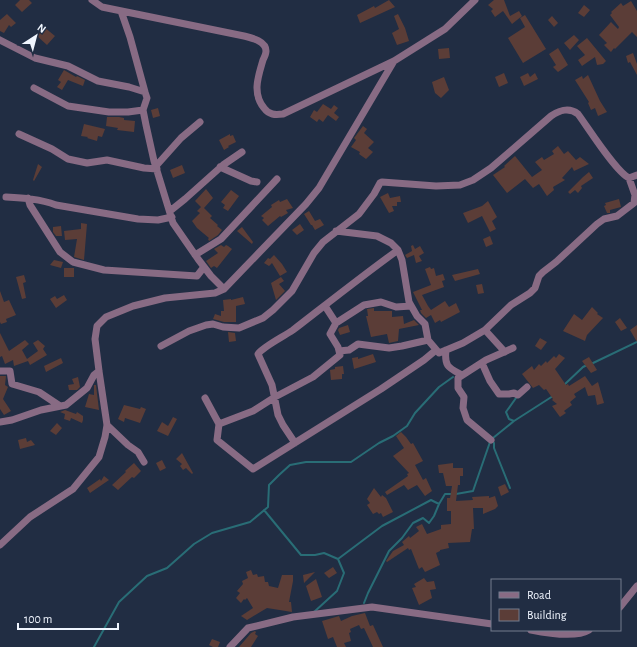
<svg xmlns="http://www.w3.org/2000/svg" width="637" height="647" viewBox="0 0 637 647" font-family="'Alegreya Sans',sans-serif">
	<rect width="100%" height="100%" fill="#212d43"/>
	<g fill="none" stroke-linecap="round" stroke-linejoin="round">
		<path stroke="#296d76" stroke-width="2" d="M591,364L637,342
			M564,385L583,367L587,365
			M514,421L509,419L506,412L516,398
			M493,438L514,421L553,396
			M492,440L494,443V448L510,488
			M456,494L473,491L490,442
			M264,510L301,555H315L324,553L338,559
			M364,603L368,593L389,551L402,538L413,523L423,518L429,523L434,516L439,504
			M314,612L337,591L344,573L338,559L382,526L431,500L439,504L445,494H452
			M94,647L119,602L147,576L167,568L194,544L212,533L250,522L268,507L269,485L279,475L290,465L306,462H351L379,443L393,436L407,426L415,413L439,387L453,377"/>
	</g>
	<path fill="#5b3d37" d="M20,0H29L32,3L22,12L15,5Z
		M389,0L395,7L360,23L357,15L374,6L375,8Z
		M494,0H504L510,16L519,11L522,16L512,24L503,11L495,17L491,11L493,9L488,5Z
		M631,1L637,11V37L632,32L615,49L614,48L611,52L604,45L607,43L599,35L611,22L618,29L619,27L610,15L612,13L611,12L621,3L623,6Z
		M584,5L590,10L584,17L578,13Z
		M7,14L16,23L11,27L9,25L4,33L0,31V20Z
		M398,14L405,28L409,41L397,45L392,33L399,29L394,16Z
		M525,15L546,49L523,63L508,38L525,27L520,18Z
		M552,16L558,23L554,27L548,20Z
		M44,27L55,36L47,45L37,36L40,32L41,33Z
		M574,35L579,40L570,50L564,43Z
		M587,38L606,61L603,64L597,65L595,57L582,66L578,60L585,55L577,46Z
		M449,48L450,58L439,59L438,49Z
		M558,48L568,65L558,72L553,67L556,65L549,54Z
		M633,53L637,64V75L630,62L628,63L626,56Z
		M64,70L76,77L77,76L85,80L83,86L68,80L62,90L57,87L61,82L58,80Z
		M504,73L508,83L499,87L495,77Z
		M528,73L530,77L535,73L538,79L524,86L520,77Z
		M588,75L600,101L607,112L598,116L595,108L591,110L588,103L589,102L575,80L582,76L583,79Z
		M444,77L449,90L441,98L435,93L432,82Z
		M323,104L331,109L334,105L338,108L334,113L339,117L336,121L328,115L323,122L319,119L317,122L310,117L314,110L317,112Z
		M158,108L160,116L153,118L151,110Z
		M107,117H119L124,118V120L135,121L134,132L117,130L118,128L106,126Z
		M84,124L105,129L102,137L98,136L97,141L87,138L88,137L81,136Z
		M363,126L367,129L364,133L374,142L368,148L373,152L366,159L359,154L360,152L351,147L356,140L354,138Z
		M230,134V136L233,135L236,142L228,146L229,147L224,150L219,140Z
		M558,146L564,154L568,151L576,160L580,157L589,164L574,171L572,167L562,178L565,180L553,187L554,190L547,196L539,184L533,188L525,179L507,193L493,175L505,167L504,166L515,156L532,177L542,170L535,162L542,157L544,160L554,154L552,151Z
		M38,164L42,167L34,181L33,180Z
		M182,165L185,173L173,178L170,170Z
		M589,172L593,178L581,186L582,188L578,193L575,190L570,194L568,192L583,177Z
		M206,189L213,198L204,208L212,216L210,218L218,225L217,226L222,230L218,235L209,241L208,239L209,238L197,228L192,221L200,213L197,211L201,207L195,201Z
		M231,190L239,196L228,211L223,208L225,205L221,202Z
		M388,193L390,198L400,196L401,202H397V206H392L394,211L389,213L380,197Z
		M287,199L293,208L286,210L288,213L281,217L280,216L268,226L262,220L264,218L261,216L272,207L271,205L279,200L280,202Z
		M619,199L621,207L610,210V213H607L604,206L606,205L605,203Z
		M488,201L497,217L492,221L496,229L490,232L482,216L468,223L463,213L482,206Z
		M309,211L315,221L320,219L324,225L315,230L312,225H311L304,214Z
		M81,223L87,224L84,260L74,257L77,239L65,240L64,231L81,229Z
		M300,224L304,230L297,235L292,230Z
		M61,226L62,236H56L53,232V227Z
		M242,227L253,242L252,244L237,231Z
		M490,236L493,244L486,247L483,239Z
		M221,245L224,247L226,245L228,246L232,249L217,268L214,266L211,268L206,261L218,253L214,249Z
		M413,245L415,249L420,246L424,253L419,256L422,261L416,263L414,255L407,258L405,255L412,251L411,246Z
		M274,255L282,264L287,272L280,276L272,263L269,266L264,263L268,258L270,259Z
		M54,260L63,262L61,268L50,265Z
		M430,267L431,269L434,268L436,276L443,274L445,280L442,281L444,287L422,295L428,306L431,310L445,301L449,307L456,303L460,312L441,322L440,320L435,323L431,315L426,318L421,313L420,310H422L413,292L431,285L425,269Z
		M64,268H74V277H64Z
		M478,269L480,274L455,281L452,275Z
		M24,275L26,282L23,283L26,298L22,299L16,277Z
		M281,277L284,281L279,284L285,291L276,300L271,283Z
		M482,284L484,293L478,294L476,285Z
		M0,291L4,302L9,300L16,315L6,319L7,322L1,324L0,322Z
		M64,295L67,300L56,308L50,299L55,296L57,299Z
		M243,297L245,304L236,306V322H224L213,319L215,314L221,316V311H224L223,300L231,299V300Z
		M592,307L598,313L597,314L603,318L587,335L585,341L563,331L574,314L582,320Z
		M374,308V311H392V317L403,316L404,324L414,320L419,325L399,329L398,341L389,343L387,334L371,337L366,316H368L367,309Z
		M620,318L627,328L621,331L615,322Z
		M348,325L350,332L340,335L338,330L339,328Z
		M637,325V342L630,330Z
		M228,332L235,333L236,341L229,342Z
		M0,333L9,351L25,340L29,344L22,350L27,359L38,351L33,343L38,340L45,346L43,349L47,355L30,365L28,361L14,366L13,360L5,364L2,356L0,357Z
		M540,338L547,342L541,350L535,346Z
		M373,354L376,362L354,369L352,358L358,357V359Z
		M559,354L565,358L555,369L566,385L568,384L569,386L585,376L592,386L598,382L604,403L597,405L595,395L588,396L585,387L574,394L576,397L570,402L572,405L564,411L566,413L560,417L552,406L557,404L552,400L553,399L546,389L544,390L539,385L533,388L522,374L532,366L534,370L539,364L541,366L546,361L547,363L554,356L556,358Z
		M589,357L597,370L591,373L582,361Z
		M61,358L63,363L46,372L44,366Z
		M343,366L344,374H342V379L331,380L330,370L335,369V367Z
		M0,376H6L5,385L8,387L3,399L11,411L4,415L0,409Z
		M78,377L80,387L77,390H69L68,385L74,384L72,379Z
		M94,385H96L99,410L85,407L89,394L94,395Z
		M124,405L140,409L141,407L146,409L140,423L125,418L124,422L118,419Z
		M65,410L76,414L77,412L83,416V420L82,423L71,418L70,421L64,419L65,414L60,412Z
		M173,417L177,419L168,436L157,431L162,422L168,426Z
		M57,423L62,428L56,435L50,431Z
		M401,432L406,437L411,444L413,443L423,461L415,465L423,480L426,478L432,491L425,496L417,485L408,490L404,485L387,495L385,492L408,476L407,474L409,473L393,456L404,448L396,436Z
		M26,438L27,442L31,440L35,445L20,449L18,440Z
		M182,453L193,473L192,474L186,468L183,470L180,466L182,464L176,459Z
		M162,460L166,468L160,471L156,463Z
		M134,463L141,471L134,478L132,477L118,490L112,485L126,472L125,471Z
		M453,463V468H463V476H460V485H458L456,501L473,500L472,497L489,496V498L495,496L498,506L495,509L483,514V508H473L474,529H472L470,542L448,543L449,548L440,550V551L436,553L440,565L425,572L422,567L419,569L411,549L409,550L408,548L387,562L386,561L393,551L404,545L402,542L409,536L410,538L419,531L416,527L422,524L427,534L441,529V525L451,524V511H447V498H450L452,486H446L443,473H439L438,465Z
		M104,476L109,480L90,493L87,488L100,479L101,481Z
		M505,484L509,492L501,496L498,487Z
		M374,488L381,497L382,495L386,498L393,512L383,517L381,513L379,514L377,512L373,514L367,505L370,503L367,499Z
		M333,567L337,573L329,578L324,573Z
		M251,570L253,575L257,574L258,577L264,576L265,582H268L269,586L278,588L282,575H293V581L289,602H291L292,612L267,608L247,620L241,616L253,608L247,598L245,600L244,599L241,603L236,598L240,593L237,591L243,584L242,581L248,578L246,572Z
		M315,572L304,583L303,575Z
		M424,578L427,582L434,581L436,589L430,590L432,598L419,605L412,588L416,587L414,584Z
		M316,579L322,597L311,601L306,586Z
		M365,613L370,626L373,625L383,647H373L364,628L361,629L359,625L350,629L351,632L349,633L351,641L344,643L346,647H337L333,637L328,639L322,621L339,616L341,621L352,616Z
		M255,631L256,632L255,634L258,636L251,647H239L251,633Z
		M212,639L220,642L218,647H213L209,645Z"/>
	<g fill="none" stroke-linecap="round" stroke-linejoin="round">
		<path stroke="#886b84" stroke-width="7" d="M92,0L102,7L244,36C252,38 266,41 266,51C266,54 264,58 263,60C258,77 252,93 264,108C269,115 275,115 283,114L394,61L445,29L475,0
			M121,11L130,37L145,92L147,98L143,110L146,125L154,161L173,223L198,259L211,276L224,289
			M0,40L35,58L68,66L98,81L129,87L145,92
			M34,88L68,106L109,112H128L143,110
			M19,134L52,149L68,159L87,163L107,160L144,168L157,169
			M156,166L181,138L200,122
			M220,167L251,181L257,182
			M6,197C24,198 40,199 56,205L138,219L158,220L172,217
			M28,198L30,205L60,252L73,262L104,270L197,276L204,267
			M170,211L185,199L223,165L242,152
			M336,231L377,236L391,243L398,250L402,260L409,302L417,316L425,324L428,340L439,353L463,343L485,330L505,352
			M195,255L221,239L277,179
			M325,306L336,323L364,305L381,302L396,307L411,306
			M485,330L511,305L530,293L535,288L539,276L543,272L556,262L597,224L604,219L617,216L634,203L635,195L629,178
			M161,346L189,331L206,325L213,324L223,327L239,328L263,318L273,310L292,291L314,253L323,242L359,214L374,194L380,183L382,182L436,186L460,185L473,180L491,168L551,116C560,110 569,107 578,114C589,129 616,172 629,178L637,175
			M446,350C444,367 449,368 462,375
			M339,351L349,350L358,344L389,348L402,346L428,340
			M482,363L490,381L499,394H509L514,393L518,395L527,387
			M0,371H10L12,384L39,392L60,406
			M205,398L219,424L253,411L275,397L313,377L340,355L338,347L330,334L336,323
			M0,422L12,420L41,410L66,405L87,388L94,375L99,371
			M219,424L217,440L253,469L381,389L424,360L436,350
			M107,425L128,445L138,452L144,462
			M491,440L467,420L463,408L464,397L458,388V378L486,360L513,348
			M295,443L283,425L278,415L272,385L258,354C264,346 283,337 293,330C328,303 362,276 398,250
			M0,545L30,517L73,489L99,457L105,437L107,425L99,371L95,339L97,326L106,317L133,306L165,298L215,293L224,289L306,204L319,188L394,61
			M620,607L637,586
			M531,630C546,633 576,638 589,630
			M230,647L248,628L293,617L372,607L492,624"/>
	</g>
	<rect x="491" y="579" width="130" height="52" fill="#212d43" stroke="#747d8e"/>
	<rect x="499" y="592" width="20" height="6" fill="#886b84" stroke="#747d8e"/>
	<text x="527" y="599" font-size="12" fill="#f0f5fe">Road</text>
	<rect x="499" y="609" width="20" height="12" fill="#5b3d37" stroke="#747d8e"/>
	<text x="527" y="619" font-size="12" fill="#f0f5fe">Building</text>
	<g transform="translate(36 36) rotate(36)" stroke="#212d43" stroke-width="3" paint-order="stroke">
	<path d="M0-3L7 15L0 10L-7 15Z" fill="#f0f5fe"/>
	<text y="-6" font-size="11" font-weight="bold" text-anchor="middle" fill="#f0f5fe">N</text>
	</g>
	<path d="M18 623v6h100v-6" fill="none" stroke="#f0f5fe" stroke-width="2"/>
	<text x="24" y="623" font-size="12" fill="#f0f5fe" stroke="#212d43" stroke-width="3" paint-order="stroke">100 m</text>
</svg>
